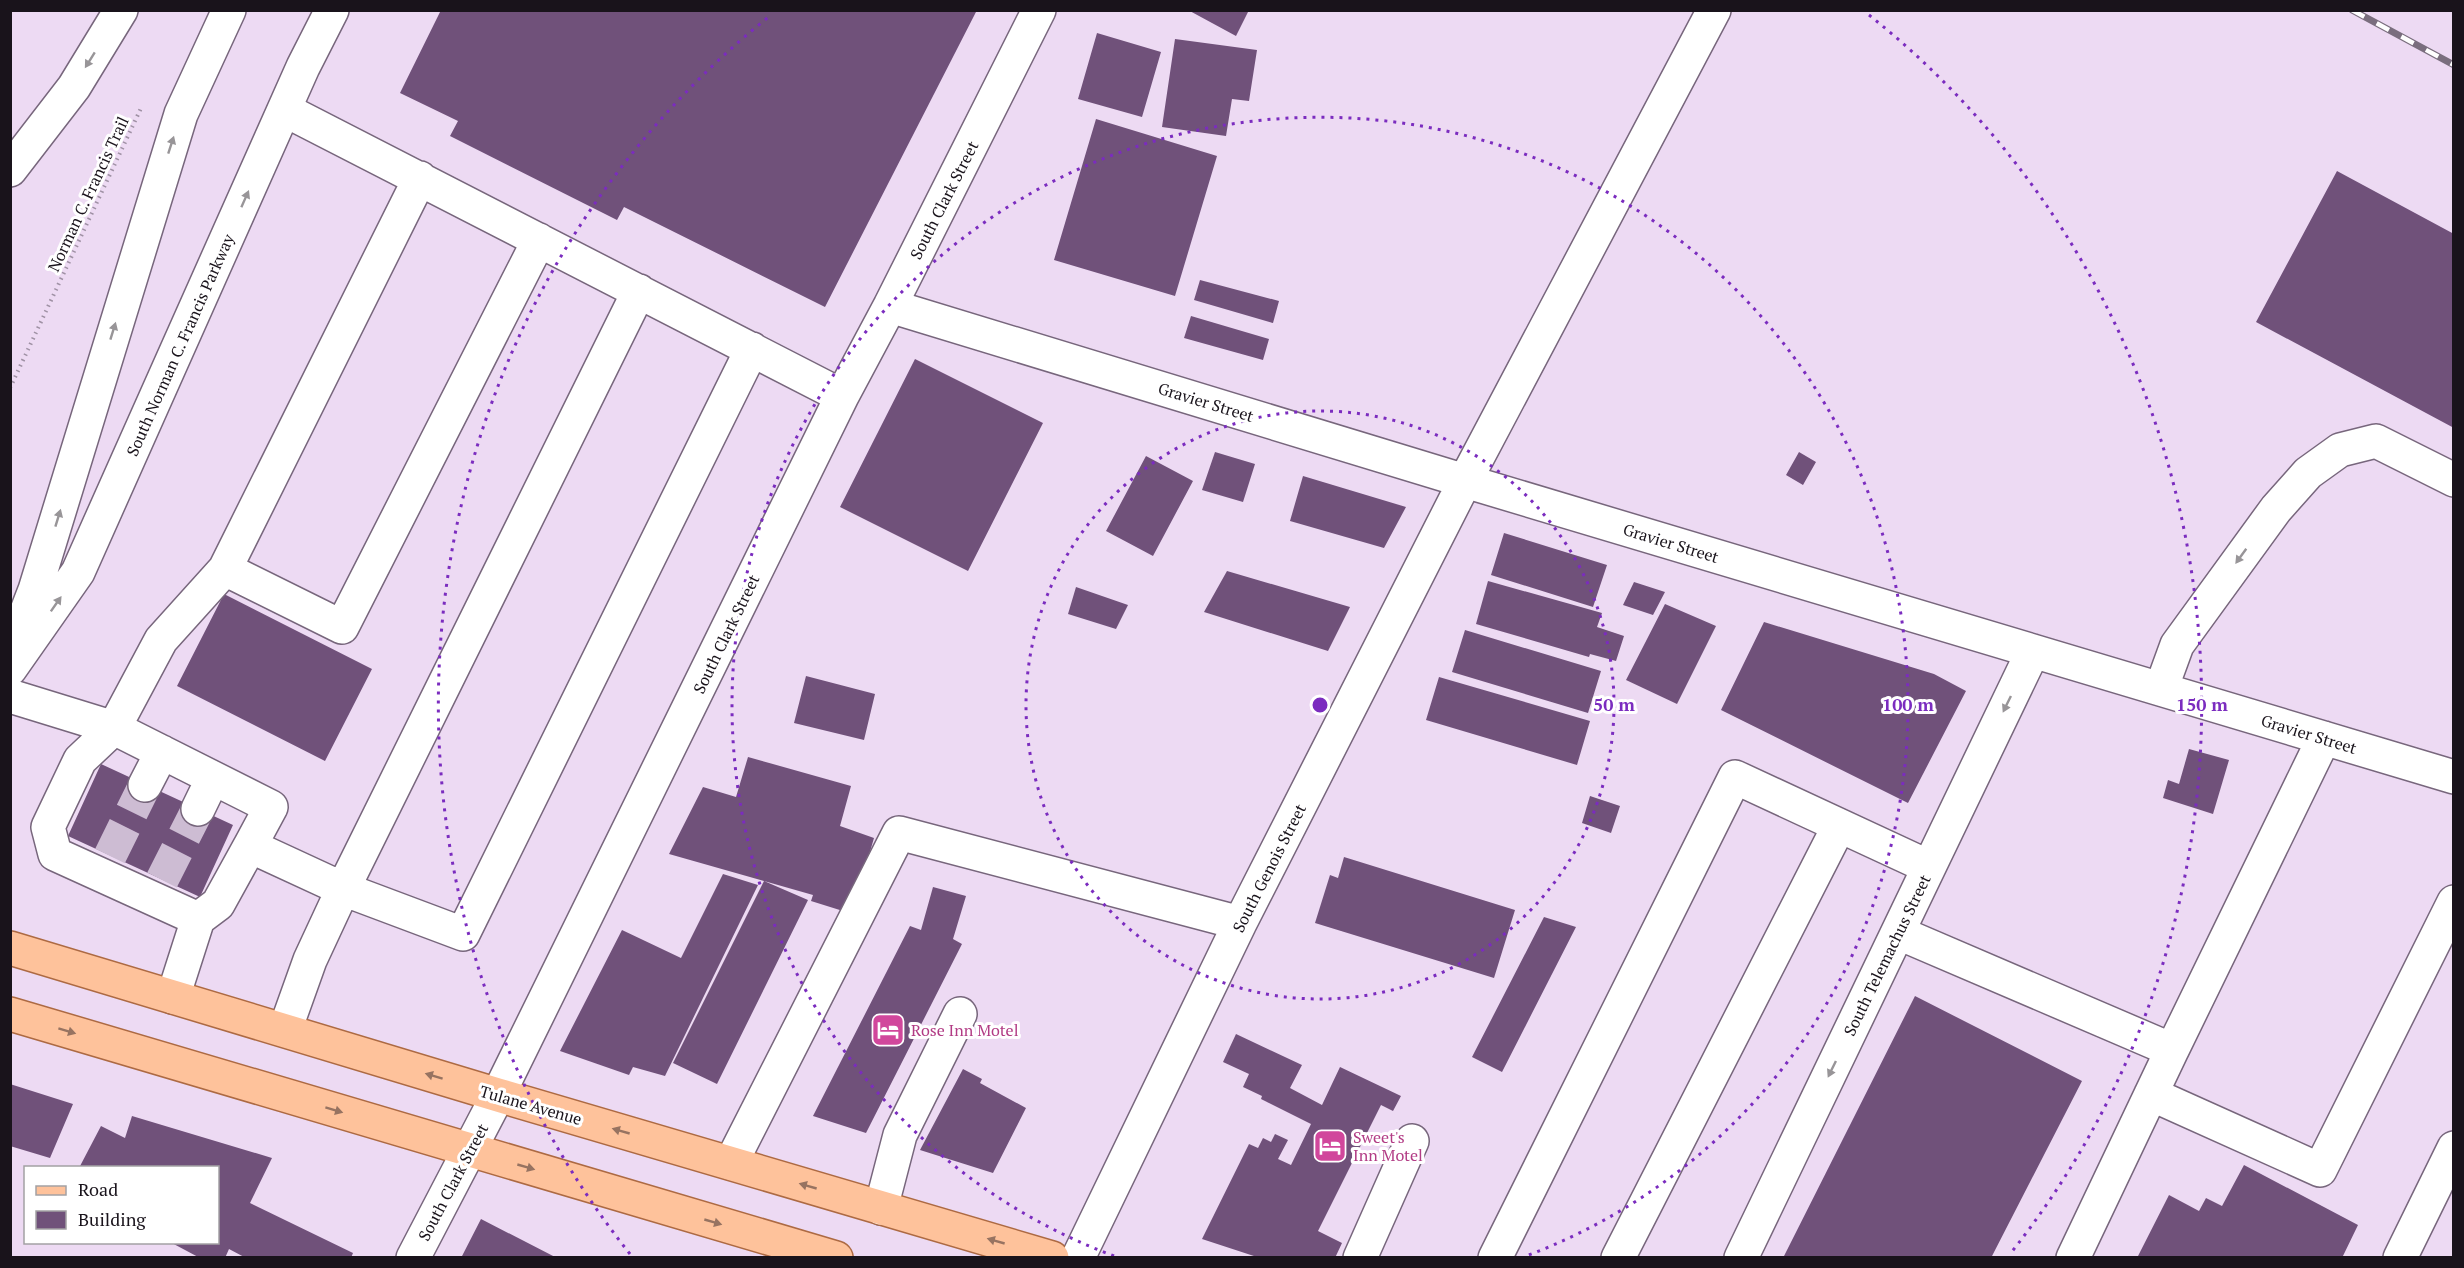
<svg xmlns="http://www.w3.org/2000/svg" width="2464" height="1268" viewBox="0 0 2464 1268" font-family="'PT Serif',serif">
	<rect width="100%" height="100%" fill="#eddaf3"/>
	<path fill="#70517a" d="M441,10H977L825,307L624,207L617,220L450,136L458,121L400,93Z
		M1188,10H1249L1236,36Z
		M1097,33L1161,52L1142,117L1078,99Z
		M1175,39L1257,50L1249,101L1232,99L1226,136L1162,127Z
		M1096,119L1217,156L1175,296L1054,260Z
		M2337,171L2454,234V428L2256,322Z
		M1200,280L1279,301L1273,323L1194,300Z
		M1191,316L1269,339L1263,360L1184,338Z
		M915,359L1043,423L968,571L840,507Z
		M1215,452L1255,464L1243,502L1202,490Z
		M1799,452L1816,462L1803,485L1786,475Z
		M1146,456L1193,481L1153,556L1106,531Z
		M1303,476L1406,507L1384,548L1290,521Z
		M1504,533L1607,565L1593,607L1491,575Z
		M1227,571L1350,607L1328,651L1204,612Z
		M1488,581L1602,613L1597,627L1624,636L1616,661L1590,654L1589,657L1476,624Z
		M1634,582L1665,592L1653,615L1623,605Z
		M1076,587L1128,605L1116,629L1068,614Z
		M224,594L372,669L325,761L177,686Z
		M1665,604L1716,626L1677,704L1626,680Z
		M1764,622L1934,674L1966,691L1908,803L1721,710Z
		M1465,630L1601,671L1588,713L1452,672Z
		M806,676L875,694L864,740L794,723Z
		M1439,677L1590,721L1577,765L1426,720Z
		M2189,749L2229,760L2213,814L2163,798L2168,780L2179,784Z
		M748,757L851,786L840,826L874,838L853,910L843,911L811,901L813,895L764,881L808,900L717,1084L673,1063L764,881L669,854L703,787L736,797Z
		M101,764L233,825L200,897L68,836Z
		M1590,796L1620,806L1611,833L1582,823Z
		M1344,857L1515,910L1494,978L1315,923L1330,875L1338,878Z
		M723,874L758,885L665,1076L633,1067L629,1075L560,1051L622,930L681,958Z
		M933,887L966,896L953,939L962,944L866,1133L813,1116L910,926L921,930Z
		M1544,917L1576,927L1502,1072L1472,1057Z
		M1915,996L2082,1081L1991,1258H1783Z
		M1236,1034L1302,1065L1290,1088L1322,1105L1340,1067L1401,1096L1393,1111L1381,1105L1318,1231L1342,1243L1335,1258H1260L1202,1239L1249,1144L1258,1148L1263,1138L1271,1142L1275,1134L1288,1140L1278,1159L1291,1165L1311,1124L1261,1099L1262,1096L1243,1087L1249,1074L1223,1062Z
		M963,1069L982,1079L980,1083L1026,1108L993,1173L920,1150Z
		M10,1084L73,1104L50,1158L10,1146Z
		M132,1116L272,1158L250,1203L353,1253L351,1258H246L229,1249L225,1258H200L170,1242H218V1168H79L101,1126L125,1138Z
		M2244,1165L2358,1225L2342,1258H2137L2169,1195L2199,1211L2206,1198L2222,1206Z
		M481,1219L557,1258H461Z"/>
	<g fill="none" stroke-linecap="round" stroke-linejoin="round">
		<path stroke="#cdbcd3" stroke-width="33" stroke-dasharray="33 16" stroke-linecap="butt" d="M110,856L145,785
			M162,880L198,809"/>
		<g stroke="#77667c" stroke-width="36">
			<path id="minor" d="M285,110L842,396
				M10,170L74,87L121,10
				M890,306L1465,481L2454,777
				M225,569L342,627L539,240
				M16,639L35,590L181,114L229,10
				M10,669L78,572L303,67L332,10
				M2161,689L2177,645L2276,509L2308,473L2340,450L2376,441L2454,480
				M10,696L114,728L271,807L250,846L343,889L463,934L752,349
				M145,785L162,752
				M198,809L213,778
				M250,846L218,904L198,919L55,854L48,827L80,760L114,728L161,640L225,569L420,178
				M1899,933L2172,1050L2324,738
				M173,997L198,919
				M285,1030L310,960L343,889L639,291
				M2151,1094L2320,1170L2454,902
				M731,1163L899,833L1240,923
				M881,1208L900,1135L960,1014
				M413,1258L498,1095L842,396L890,306L1039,10
				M1078,1258L1240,923L1465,481L1714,10
				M1360,1258L1412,1141
				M1495,1258L1735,777L1929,867
				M1618,1258L1839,826
				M1741,1258L2033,651
				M2073,1258L2172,1050
				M2400,1258L2454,1148"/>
		</g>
		<g stroke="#ad6a43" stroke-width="36">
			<path id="major" d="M10,948L498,1095L1052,1258
				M10,1014L836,1258"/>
		</g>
		<path stroke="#9f91a4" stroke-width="4" stroke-dasharray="1.5 4.5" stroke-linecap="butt" d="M10,388L142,106"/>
		<use href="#minor" stroke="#fff" stroke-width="33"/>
		<use href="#major" stroke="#fec29b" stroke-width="33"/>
		<g stroke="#7a6e7e" stroke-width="7">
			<path id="rail" d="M2352,10L2454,65"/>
		</g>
		<use href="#rail" stroke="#fff" stroke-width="4.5" stroke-dasharray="14" stroke-linecap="butt"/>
	</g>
	<defs><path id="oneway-solid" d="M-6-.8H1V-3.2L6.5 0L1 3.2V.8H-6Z" transform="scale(1.5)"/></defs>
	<g fill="#989598">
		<use href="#oneway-solid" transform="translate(90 60) rotate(122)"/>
		<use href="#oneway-solid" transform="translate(171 145) rotate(-72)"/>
		<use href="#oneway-solid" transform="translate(245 199) rotate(-66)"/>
		<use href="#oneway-solid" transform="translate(113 331) rotate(-73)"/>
		<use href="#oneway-solid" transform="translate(58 518) rotate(-73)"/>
		<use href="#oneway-solid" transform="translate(2241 556) rotate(126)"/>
		<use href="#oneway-solid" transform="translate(56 604) rotate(-55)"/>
		<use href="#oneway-solid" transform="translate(2007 704) rotate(116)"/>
		<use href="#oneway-solid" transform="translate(1832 1069) rotate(116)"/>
	</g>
	<g fill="#977361">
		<use href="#oneway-solid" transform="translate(67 1031) rotate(17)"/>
		<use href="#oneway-solid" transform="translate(434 1076) rotate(-163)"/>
		<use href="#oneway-solid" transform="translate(334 1110) rotate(17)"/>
		<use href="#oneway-solid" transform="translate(621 1131) rotate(-164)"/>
		<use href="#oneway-solid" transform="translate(526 1167) rotate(16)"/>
		<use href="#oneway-solid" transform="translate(808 1186) rotate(-164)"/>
		<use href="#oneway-solid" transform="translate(713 1222) rotate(16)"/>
		<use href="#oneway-solid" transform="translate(996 1241) rotate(-164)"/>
	</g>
	<g fill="none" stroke="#7b2cbf" stroke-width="3" stroke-dasharray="3 6">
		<circle cx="1320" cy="705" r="294"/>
		<path d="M1114 1256A588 588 0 1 1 1526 1256"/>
		<path d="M630 1254A882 882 0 0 1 771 15M1869 15A882 882 0 0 1 2010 1254"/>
	</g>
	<defs>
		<g id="hotel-square" transform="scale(1.725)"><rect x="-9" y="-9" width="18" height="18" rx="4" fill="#d1479c" stroke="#fff"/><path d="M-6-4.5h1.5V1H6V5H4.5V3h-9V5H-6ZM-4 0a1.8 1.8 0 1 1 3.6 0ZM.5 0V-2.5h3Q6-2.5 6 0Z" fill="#fff"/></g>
	</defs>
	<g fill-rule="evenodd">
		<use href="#hotel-square" x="888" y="1030"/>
		<use href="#hotel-square" x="1330" y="1146"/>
	</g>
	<g text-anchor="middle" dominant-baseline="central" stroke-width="6" stroke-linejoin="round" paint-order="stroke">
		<g font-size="16" fill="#19131b" stroke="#fff">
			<text transform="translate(88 194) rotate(-65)">Norman C. Francis Trail</text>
			<text transform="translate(944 200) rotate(-63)">South Clark Street</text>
			<text transform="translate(180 345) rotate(-66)">South Norman C. Francis Parkway</text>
			<text transform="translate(1206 402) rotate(17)">Gravier Street</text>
			<text transform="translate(1671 543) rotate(17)">Gravier Street</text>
			<text transform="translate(726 634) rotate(-64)">South Clark Street</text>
			<text transform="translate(2309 734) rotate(17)">Gravier Street</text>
			<text transform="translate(1269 868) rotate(-63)">South Genois Street</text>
			<text transform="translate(1887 955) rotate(-64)">South Telemachus Street</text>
			<text transform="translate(531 1105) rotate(16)">Tulane Avenue</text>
			<text transform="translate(453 1182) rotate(-62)">South Clark Street</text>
		</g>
		<g font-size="16" fill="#b23c85" stroke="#fff" text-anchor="start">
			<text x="911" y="1030">Rose Inn Motel</text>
			<text x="1353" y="1137">Sweet's<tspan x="1353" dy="18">Inn Motel</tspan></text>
		</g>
	</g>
	<circle cx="1320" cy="705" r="9" fill="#7b2cbf" stroke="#fff" stroke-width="3"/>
	<g font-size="18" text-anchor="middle" font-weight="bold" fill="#7b2cbf" stroke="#fff" stroke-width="6" stroke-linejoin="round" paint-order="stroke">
		<text x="1614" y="711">50 m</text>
		<text x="1908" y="711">100 m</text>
		<text x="2202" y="711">150 m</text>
	</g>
	<rect width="2464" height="1268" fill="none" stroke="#19131b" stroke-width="24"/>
	<rect x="24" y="1166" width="195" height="78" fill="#ffffff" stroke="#a3a1a4" stroke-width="1.5"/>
	<rect x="36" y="1186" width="30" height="9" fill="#fec29b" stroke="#a3a1a4" stroke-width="1.5"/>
	<text x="78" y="1196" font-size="18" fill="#19131b">Road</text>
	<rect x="36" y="1211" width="30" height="18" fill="#70517a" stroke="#a3a1a4" stroke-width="1.5"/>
	<text x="78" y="1226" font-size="18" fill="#19131b">Building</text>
</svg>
